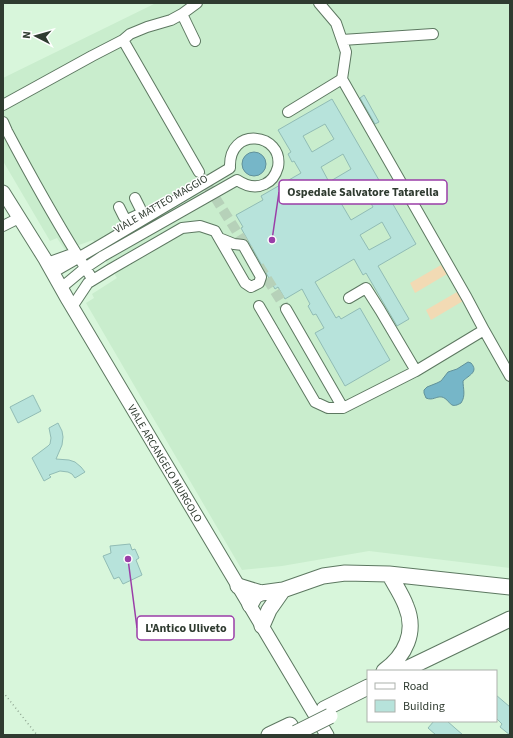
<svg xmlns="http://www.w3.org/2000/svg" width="513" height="738" viewBox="0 0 513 738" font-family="'Source Sans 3',sans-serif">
	<rect width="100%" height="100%" fill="#d8f6db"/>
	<path fill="#c9edcd" d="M156,3H510V568L369,551L282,566L242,570L86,303L94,298L92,294L117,278L100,253L93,240L65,250L57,238L50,241L3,161V78Z"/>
	<path fill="#f2dab4" d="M441,265L447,274L415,293L410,283Z
		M457,292L463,301L431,320L426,310Z"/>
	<path fill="#76b6c8" stroke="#61919a" d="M242 164a12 12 0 1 1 24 0a12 12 0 1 1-24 0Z
		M468,362L471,363C479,372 469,375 463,381C463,388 466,396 461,403C449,410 451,400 442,397C436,396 433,401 426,398L424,393V390L427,387L437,383L441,381L448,372L457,369Z"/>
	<path fill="#b7e3db" stroke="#91bcb5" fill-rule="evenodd" d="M364,95L379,122L375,124L360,98Z
		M332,99L416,244L378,266L409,319L397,326L366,273L363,275L354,259L315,282L336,318L339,316L341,319L360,308L390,360L345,386L315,333L324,328L316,314L313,315L308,306L310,304L302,289L285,299L278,287L275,289L241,228L243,227L236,215L263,200L261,196L301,173L294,161L292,162L288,154L291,152L278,130ZM325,124L334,139L312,152L303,136ZM343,154L351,169L329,182L321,167ZM361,185L373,207L351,220L338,198ZM382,222L391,238L369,250L360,235Z
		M33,395L41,411L18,423L10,407Z
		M58,423L62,431L63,437L62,445L56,459L69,460L75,462L81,467L85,472L75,478L72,474L68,472L60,471L49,475L51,477L44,481L32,458L48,446L50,444L51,438L49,428Z
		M130,544L132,550L135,549L139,558L136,560L142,575L123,584L119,577L114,579L103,556L111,553L110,546Z
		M496,695L510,707V735L500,727L502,724L496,718Z
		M434,721H447L463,735H436L428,728Z"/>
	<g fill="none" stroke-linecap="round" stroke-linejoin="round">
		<path stroke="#b6d1b9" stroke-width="10" stroke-dasharray="10 5" stroke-linecap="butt" d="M199,172L249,251
			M259,266L286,309"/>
		<g stroke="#5d7861" stroke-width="12">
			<path id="minor" d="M182,14L195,41
				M123,40L199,172
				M342,40L433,34
				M3,105L92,56L123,40L130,34L147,27L171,20L182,14L197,3
				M288,112L342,79
				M3,122L7,131C34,182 62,232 93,280
				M135,198L140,208
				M119,207L124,217
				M127,220L140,214
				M3,226L19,218
				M47,263L75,253
				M52,273L97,247L230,168C228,125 284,133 278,167C276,174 272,181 265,184C255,189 246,186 237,180L103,256L85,268L61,288
				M349,298L366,288L380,310L416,371
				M259,306L315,402L328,408H343
				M72,307L88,283L111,269L182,228L200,226L215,231L219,238L245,283L251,287L259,283L261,277L243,245L234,244L219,238
				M286,309L343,408L416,371L484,330L467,298L342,79L346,52L336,23L319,3
				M484,330L510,376"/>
		</g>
		<g stroke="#5d7861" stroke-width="15">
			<g id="major">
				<path id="s1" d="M3,192L45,259L68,300L327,735"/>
			</g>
		</g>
		<g stroke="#5d7861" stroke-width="17">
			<path id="highway" d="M238,586L261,593
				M250,605L255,596L261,593L283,590L323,576L345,573L389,574L510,587
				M262,626L269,610L283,590
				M384,671C405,656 417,632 406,606C402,595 395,585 389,574
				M402,671L510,619
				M324,709L368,687
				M269,735L290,725"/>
		</g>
		<path stroke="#90a692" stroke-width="1.5" stroke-dasharray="1 3" stroke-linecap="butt" d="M3,692L37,735"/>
		<use href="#minor" stroke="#fff" stroke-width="10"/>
		<use href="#major" stroke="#fff" stroke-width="13"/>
		<use href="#highway" stroke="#fff" stroke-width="15"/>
		<g stroke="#5d7861" stroke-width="17" stroke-linecap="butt">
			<path id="highway-bridge" d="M296,733L330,716"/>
		</g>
		<use href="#highway-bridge" stroke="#fff" stroke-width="15"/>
	</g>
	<g text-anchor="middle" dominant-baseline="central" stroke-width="3" stroke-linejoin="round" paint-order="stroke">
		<g font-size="11" fill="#2f3b30" stroke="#fff">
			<text transform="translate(161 204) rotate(-30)">VIALE MATTEO MAGGIO</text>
			<text stroke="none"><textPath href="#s1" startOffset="316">VIALE ARCANGELO MURGOLO</textPath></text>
		</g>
	</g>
	<path fill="none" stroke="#9a3ea8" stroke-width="1.5" d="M272 240L279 192M128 559L137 628"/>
	<g fill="#9a3ea8" stroke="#fff" stroke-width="1.5">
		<circle cx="272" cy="240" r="4"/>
		<circle cx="128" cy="559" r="4"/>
	</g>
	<g fill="#fff" stroke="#9a3ea8" stroke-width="1.5">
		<rect x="279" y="180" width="168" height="24" rx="4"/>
		<rect x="137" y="616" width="97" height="24" rx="4"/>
	</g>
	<g font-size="12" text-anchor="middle" font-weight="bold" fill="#2f3b30">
		<text x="363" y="196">Ospedale Salvatore Tatarella</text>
		<text x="186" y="632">L'Antico Uliveto</text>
	</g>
	<rect width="513" height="738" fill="none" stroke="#2f3b30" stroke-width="8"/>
	<rect x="367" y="670" width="130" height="52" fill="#ffffff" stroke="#acb1ac"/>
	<rect x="375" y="683" width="20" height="6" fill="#ffffff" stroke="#acb1ac"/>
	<text x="403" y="690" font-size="12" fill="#2f3b30">Road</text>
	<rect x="375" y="700" width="20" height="12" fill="#b7e3db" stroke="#acb1ac"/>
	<text x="403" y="710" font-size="12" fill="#2f3b30">Building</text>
	<g transform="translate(36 36) rotate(276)" stroke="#ffffff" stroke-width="3" paint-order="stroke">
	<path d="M0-3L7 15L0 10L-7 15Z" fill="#2f3b30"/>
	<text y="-6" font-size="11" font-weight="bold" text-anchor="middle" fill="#2f3b30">N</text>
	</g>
</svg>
